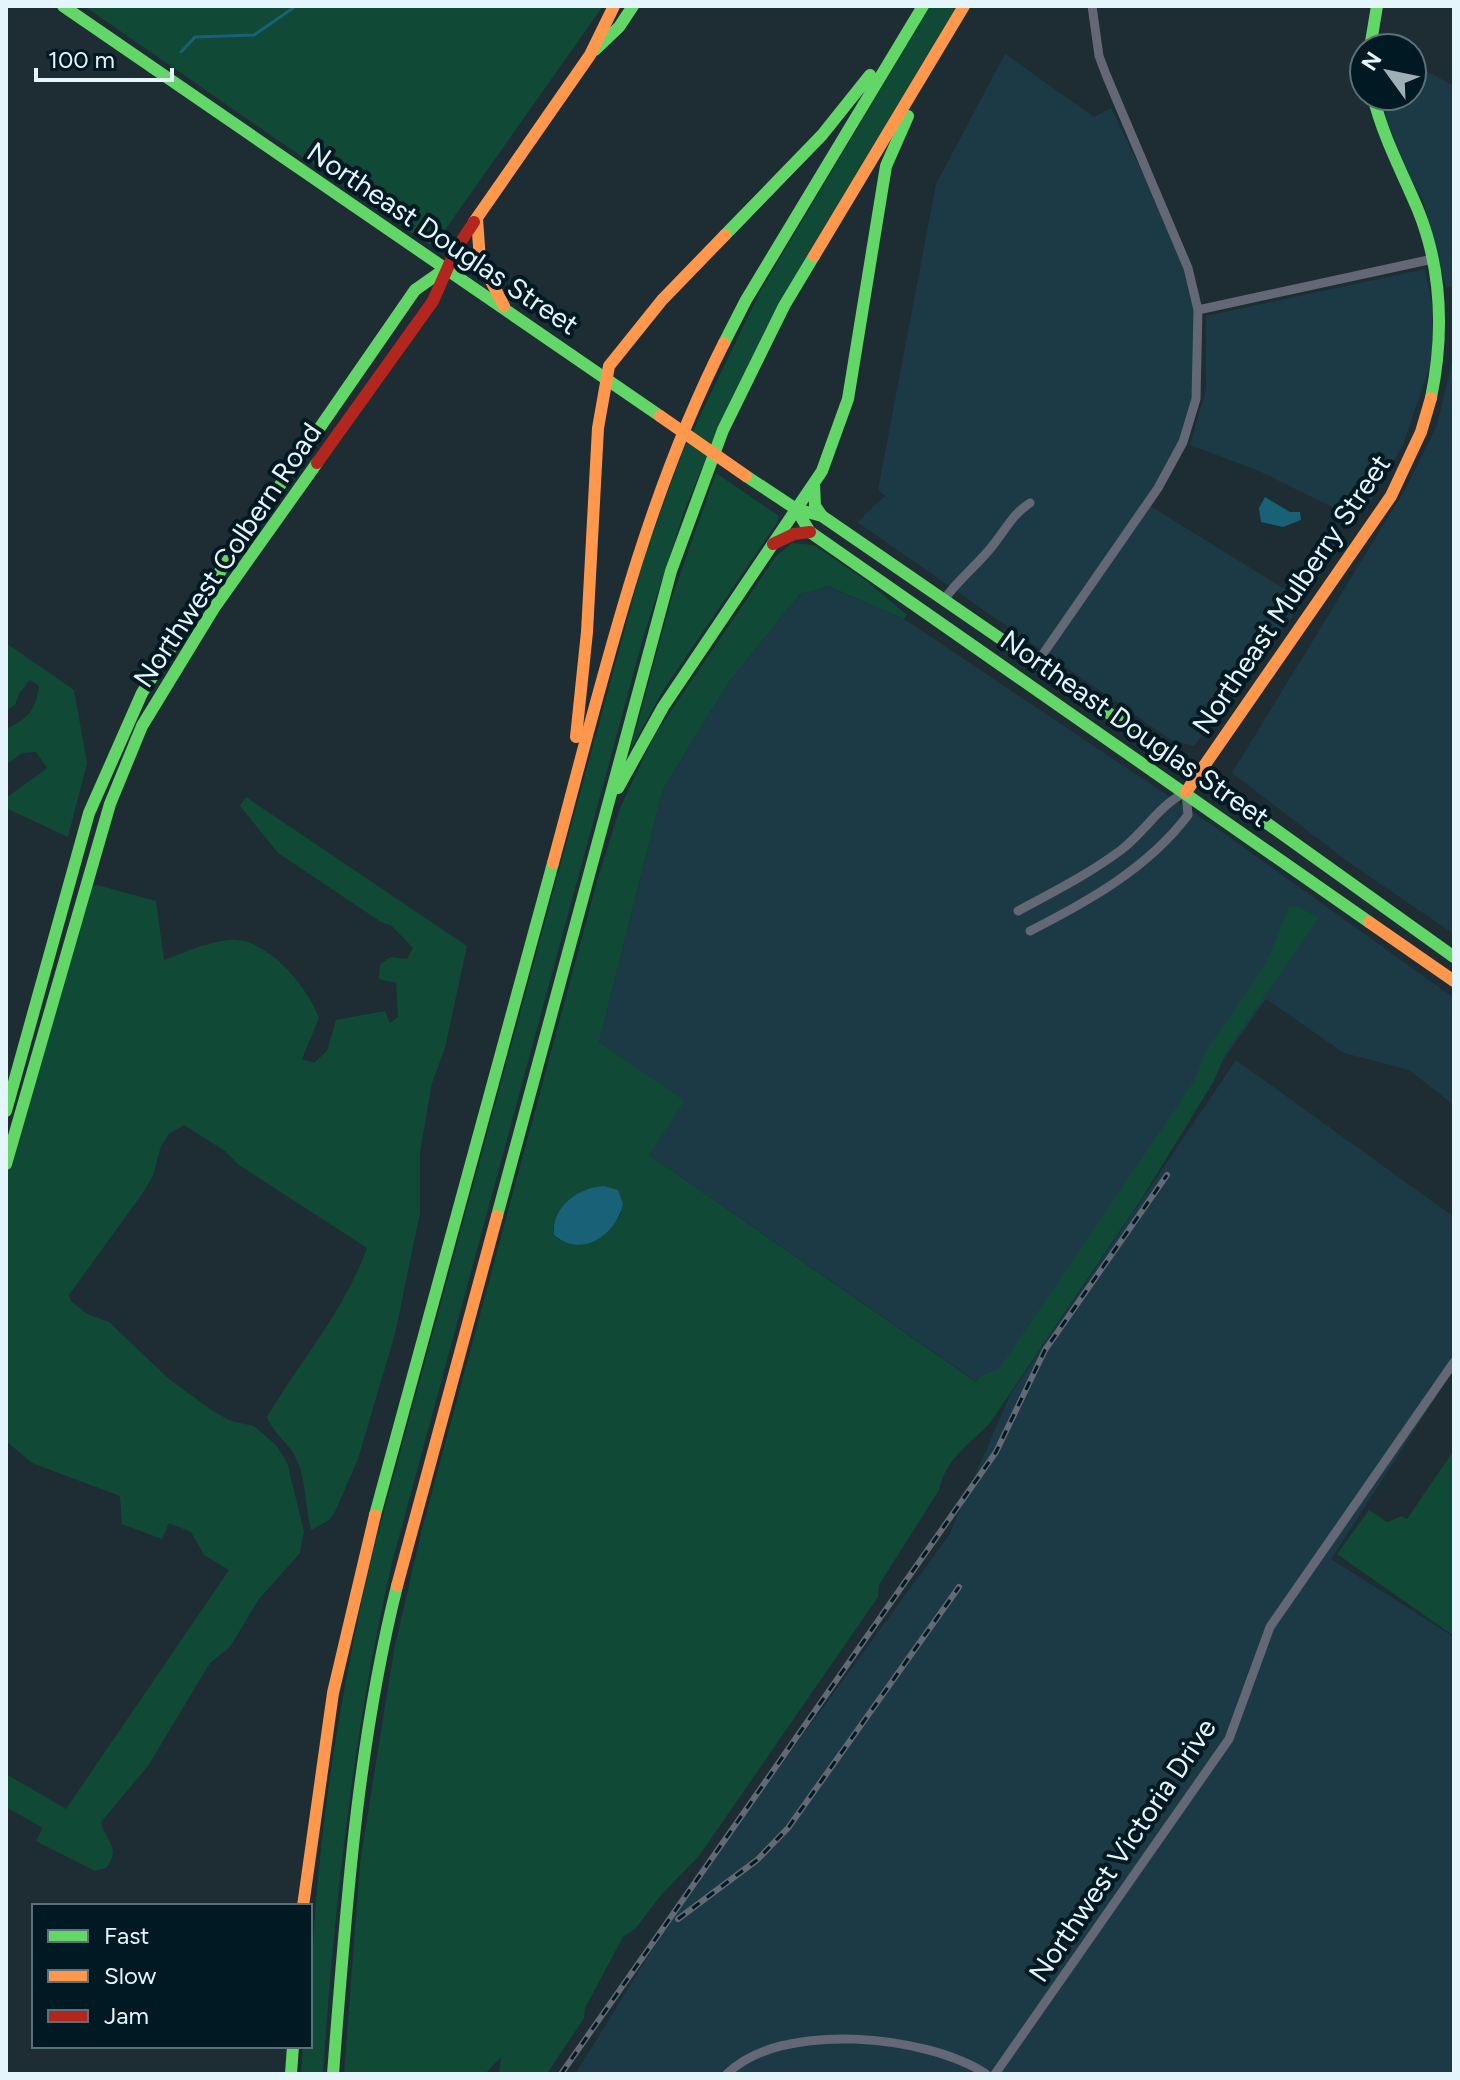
<svg xmlns="http://www.w3.org/2000/svg" width="1460" height="2080" viewBox="0 0 1460 2080" font-family="Figtree,sans-serif">
	<rect width="100%" height="100%" fill="#1d2d33"/>
	<path fill="#1b3a45" d="M1005,54L1094,117L1111,108L1174,237L1198,310L1196,396L1186,444L1147,504L1304,601L1194,746L1171,740L857,522L885,496L878,490L936,184Z
		M1412,63L1454,86V286L1446,288L1423,201L1401,159L1385,114L1384,96H1412Z
		M1425,269L1432,305V360L1403,445L1365,511L1344,513L1259,471L1190,445L1206,389V316Z
		M1454,354V934L1351,864L1232,773L1406,488L1437,425Z
		M827,586L904,619L1218,829L1454,998V1105L1409,1070L1344,1053L1266,999L990,1391L649,1155L684,1101L599,1042L663,789L729,682L800,594Z
		M1236,1060L1454,1217V1369L1331,1559L1454,1637V2074H575L688,1892L949,1535L1010,1395Z"/>
	<path fill="#104936" fill-rule="evenodd" d="M84,6H603L435,244H428Z
		M930,6H958L718,429L685,509L643,638L392,1563C353,1732 335,1901 323,2074H301L303,2046H310C310,1878 335,1715 373,1552L645,555L683,451L760,292Z
		M716,473L779,516L777,523L662,692L630,751L672,597Z
		M792,543L814,545L864,579L907,615L904,619L828,586L800,594L729,682L663,789L599,1042L685,1101L649,1155L976,1382L982,1375L999,1369L1194,1081L1206,1051L1266,963L1289,906H1297L1319,918L1226,1052L1214,1081L1142,1198L990,1423C969,1445 946,1458 939,1490L879,1585L878,1597L699,1856L661,1895L635,1929L623,1937L585,2008L584,2018L547,2074H499L501,2057L485,2074H344L360,1863L394,1650L421,1533L598,878L620,808L654,736L776,556ZM622,1212C602,1245 595,1240 559,1240L554,1235L553,1227Z
		M6,643L74,690L87,763L68,837L6,808V798L47,768L36,752L22,753L6,765V729C27,719 36,711 39,686L30,680L20,692L15,705L6,711Z
		M246,797L467,946L445,1048L432,1083L420,1152V1213L395,1334L358,1459L335,1512L328,1521L311,1530C305,1509 307,1484 297,1460C290,1444 274,1435 267,1417C301,1360 344,1311 367,1248L239,1165L225,1151L184,1125L169,1134L161,1146L153,1176L142,1194L69,1295L71,1301L87,1314L109,1322L169,1379L213,1411L231,1421L254,1426L276,1445L287,1462L304,1531L300,1553L259,1599L230,1647L210,1663L148,1766L101,1822C105,1841 122,1847 106,1868L95,1871L36,1841L43,1828L6,1807V1774L66,1809L229,1570L204,1555L191,1532L169,1523L162,1539L122,1524L120,1496L32,1463L6,1441V1178L87,899L92,887L97,885L156,901L164,960C185,952 208,942 230,940C267,937 308,987 319,1018L302,1059L314,1063L327,1051L336,1020L385,1011L390,1023L398,1017L396,983L379,979L380,965L390,957L407,959L413,948L392,926L381,922L278,853L240,806Z
		M1454,1450V1636L1337,1554L1369,1510L1387,1522L1402,1516L1407,1519Z"/>
	<path fill="#186177" d="M1265,497L1290,512H1300L1301,520L1283,527L1261,522L1259,508Z
		M604,1186L618,1190L623,1204C616,1235 582,1259 554,1235C551,1207 579,1187 604,1186Z"/>
	<g fill="none" stroke-linecap="round" stroke-linejoin="round">
		<path stroke="#186177" stroke-width="3" d="M181,52L195,37L254,35L296,6"/>
		<path stroke="#636776" stroke-width="9" d="M1198,310L1433,259
			M943,601C957,581 974,568 989,550C1004,533 1011,515 1030,503
			M1036,664L1158,488L1183,442L1196,399L1198,310L1188,268L1107,77L1099,56L1092,6
			M1018,911C1053,892 1089,874 1121,850C1145,832 1159,805 1186,792L1188,815C1148,868 1089,901 1030,931
			M727,2074C781,2020 927,2035 986,2074
			M995,2074L1229,1739L1270,1627L1454,1362"/>
		<path stroke="#63d668" stroke-width="12" d="M63,6L660,416
			M1370,48L1377,6
			M595,50L619,27L633,6
			M1373,96C1383,137 1402,172 1418,210C1443,272 1444,334 1431,398
			M725,235L822,135L870,75
			M724,343L746,300L923,6
			M746,476L796,509L822,516L1219,789L1454,957
			M814,484L815,506L822,516
			M796,509L810,532L1369,922
			M618,788L663,707L822,471L848,399L886,166L908,116
			M6,1111L89,813L142,693L213,582L415,290L445,269
			M6,1164L110,804L142,726L214,608L317,463
			M497,1216L671,571L723,430L784,306L814,256
			M375,1515L553,863
			M291,2074L293,2046
			M333,2074C346,1910 357,1746 397,1586"/>
		<path stroke="#ff974d" stroke-width="12" d="M477,219L480,260L504,306
			M474,222L590,55L614,6
			M814,256L964,6
			M576,737L587,632L598,428L609,366L662,300L725,235
			M1186,792L1391,496L1421,432L1431,398
			M553,863C601,687 641,507 724,343
			M1369,922L1454,981
			M397,1586L497,1216
			M303,1906L333,1693L375,1515"/>
		<path stroke="#b3261e" stroke-width="12" d="M317,463L433,301L456,249L474,222
			M773,544L794,534L810,532"/>
		<g stroke="#636975" stroke-width="6">
			<path id="rail" d="M678,1919L757,1860L788,1828L959,1587
				M561,2074L996,1452L1045,1350L1167,1175"/>
		</g>
		<use href="#rail" stroke="#001922" stroke-width="3" stroke-dasharray="9" stroke-linecap="butt"/>
		<path stroke="#ff974d" stroke-width="12" d="M660,416L746,476"/>
	</g>
	<g text-anchor="middle" dominant-baseline="central" stroke-width="8" stroke-linejoin="round" paint-order="stroke">
		<g font-size="28" fill="#e4f5fb" stroke="#001922">
			<text transform="translate(443 238) rotate(34)">Northeast Douglas Street</text>
			<text transform="translate(227 555) rotate(-56)">Northwest Colbern Road</text>
			<text transform="translate(1291 594) rotate(-56)">Northeast Mulberry Street</text>
			<text transform="translate(1135 728) rotate(35)">Northeast Douglas Street</text>
			<text transform="translate(1122 1850) rotate(-56)">Northwest Victoria Drive</text>
		</g>
	</g>
	<rect width="1460" height="2080" fill="none" stroke="#e4f5fb" stroke-width="16"/>
	<rect x="32" y="1904" width="280" height="144" fill="#001922" stroke="#5b7179" stroke-width="2"/>
	<rect x="48" y="1930" width="40" height="12" fill="#63d668" stroke="#5b7179" stroke-width="2"/>
	<text x="104" y="1944" font-size="24" fill="#e4f5fb">Fast</text>
	<rect x="48" y="1970" width="40" height="12" fill="#ff974d" stroke="#5b7179" stroke-width="2"/>
	<text x="104" y="1984" font-size="24" fill="#e4f5fb">Slow</text>
	<rect x="48" y="2010" width="40" height="12" fill="#b3261e" stroke="#5b7179" stroke-width="2"/>
	<text x="104" y="2024" font-size="24" fill="#e4f5fb">Jam</text>
	<g transform="translate(1388 72) rotate(303)"><circle r="38" fill="#001922" stroke="#5b7179" stroke-width="2"/>
	<path d="M0-6L14 30L0 20L-14 30Z" fill="#9eafb5"/>
	<text y="-12" font-size="22" font-weight="bold" text-anchor="middle" fill="#e4f5fb">N</text>
	</g>
	<path d="M36 68v12h136v-12" fill="none" stroke="#e4f5fb" stroke-width="4"/>
	<text x="48" y="68" font-size="24" fill="#e4f5fb" stroke="#001922" stroke-width="6" paint-order="stroke">100 m</text>
</svg>
